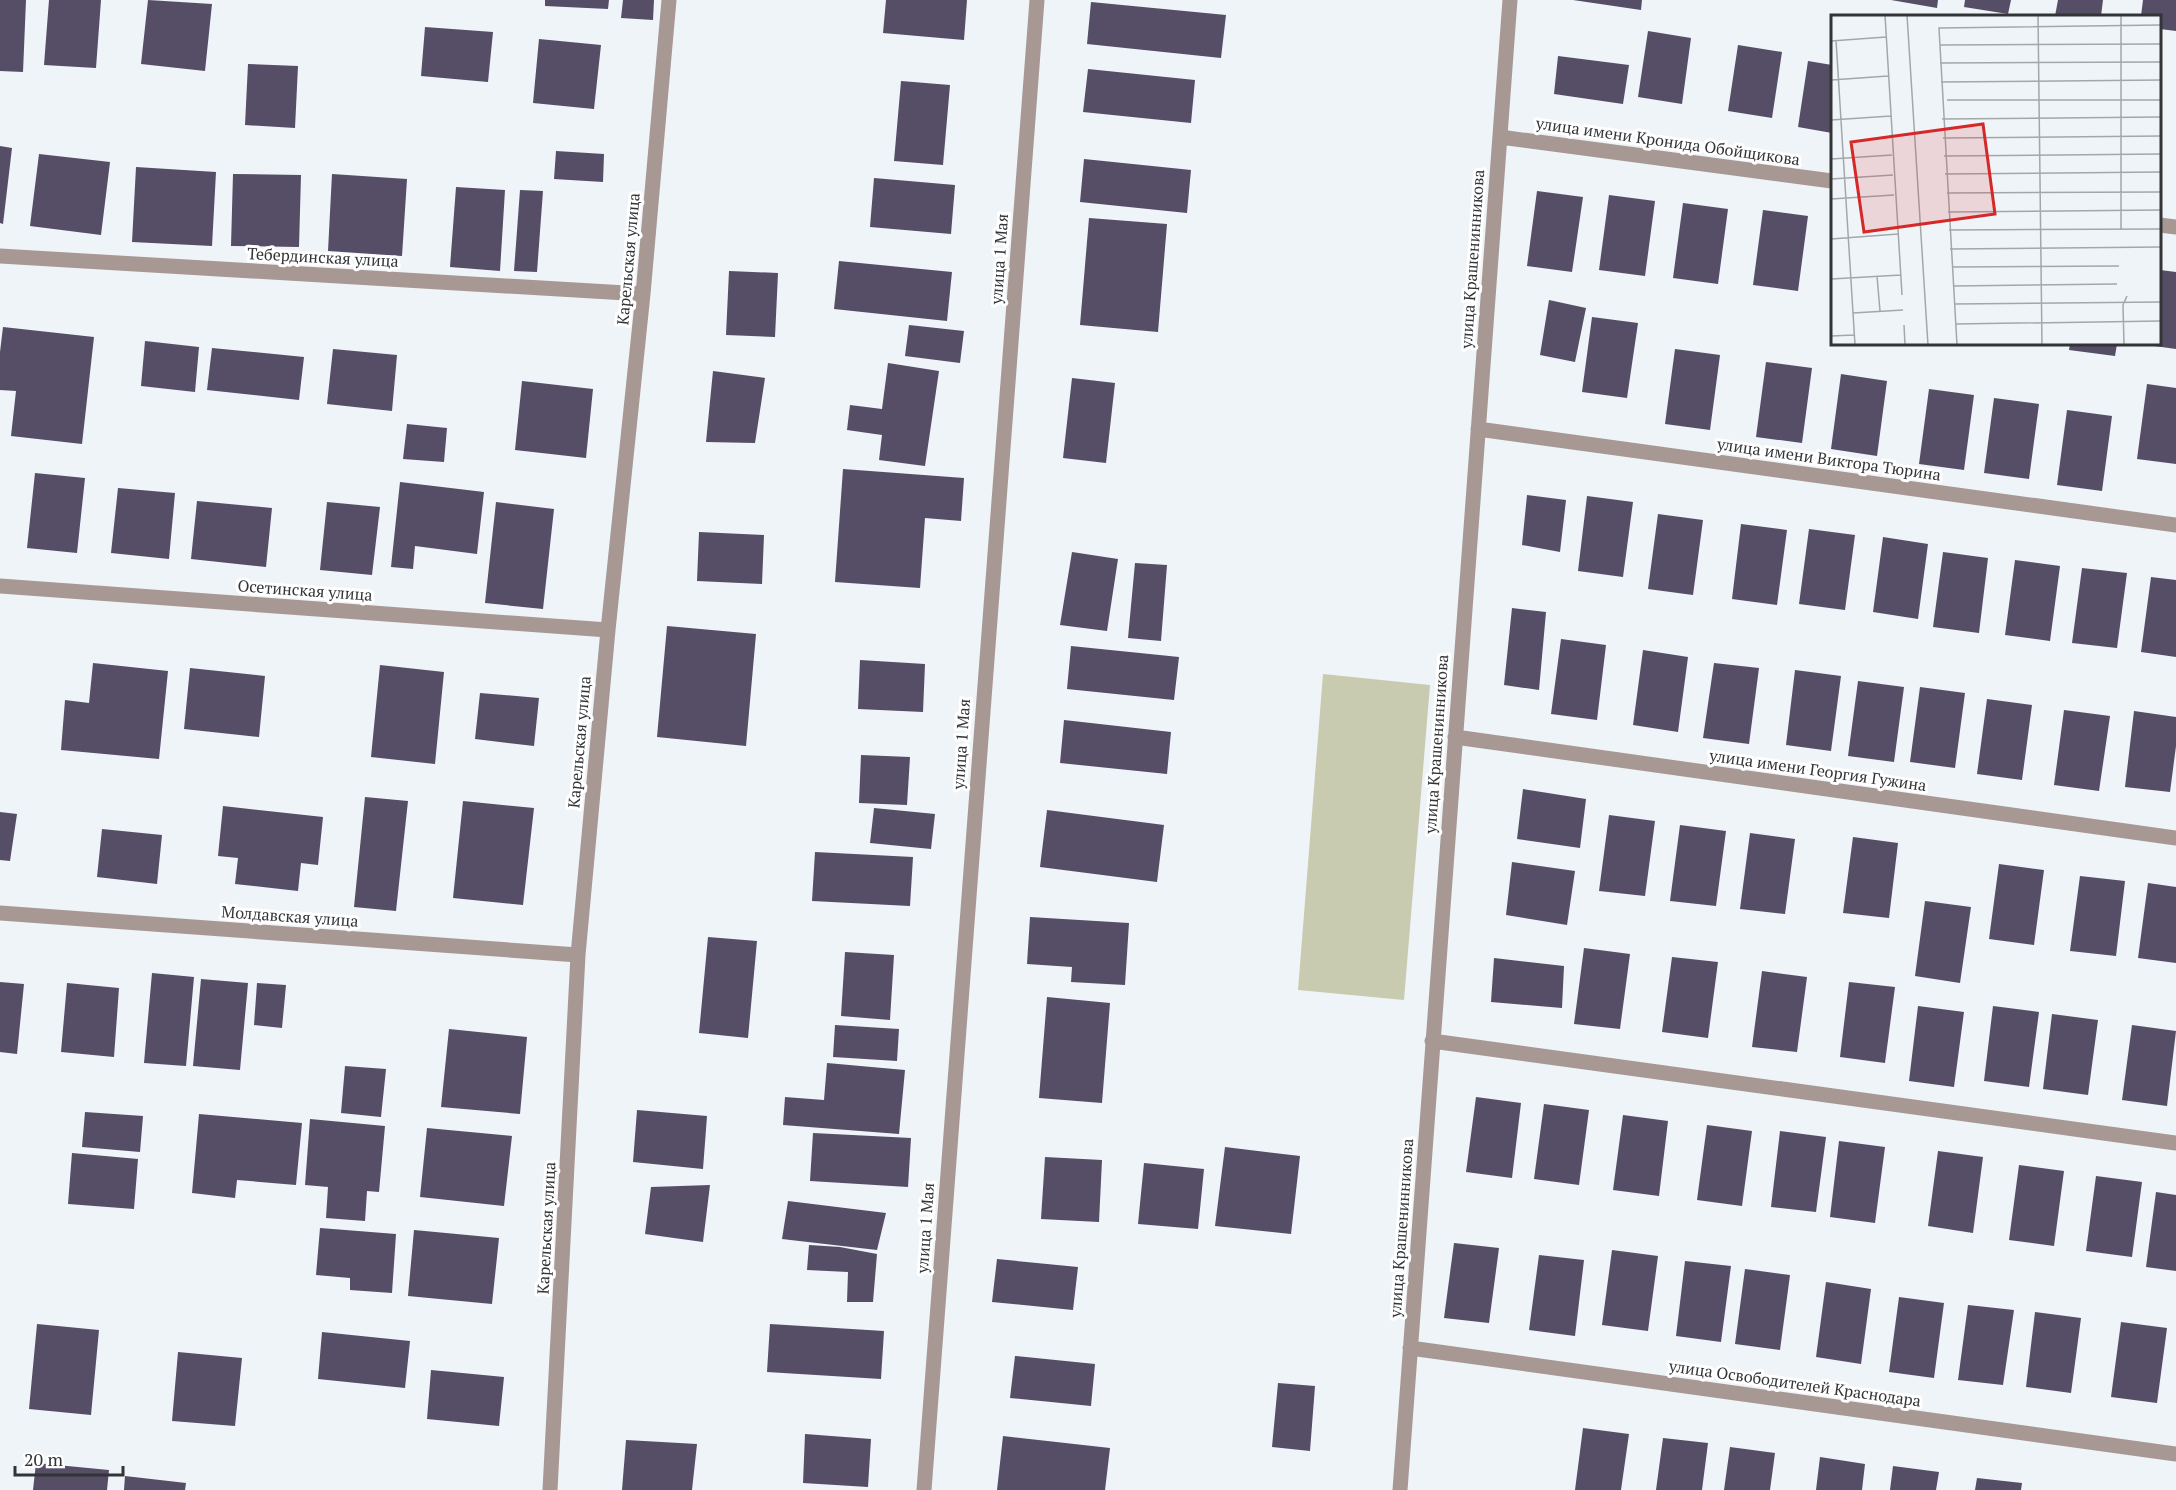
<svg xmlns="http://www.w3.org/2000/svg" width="2176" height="1490" viewBox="0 0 2176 1490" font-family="'PT Serif',serif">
	<rect width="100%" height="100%" fill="#eff4f8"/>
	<path fill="#c8cbaf" d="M1323,674L1430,685L1404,1000L1298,990Z"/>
	<path fill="#564d66" d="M0,0H26L23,72L0,71Z
		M49,0H101L96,68L44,65Z
		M148,0L212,4L205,71L141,64Z
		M545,0H609L608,9L545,6Z
		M623,0H654L653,20L621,18Z
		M886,0H967L964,40L883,33Z
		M1573,0H1642L1641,10Z
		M1891,0H1938L1937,8Z
		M1965,0H2011L2008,14L1964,7Z
		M2058,0H2103L2101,16H2055Z
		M2143,0H2176V31L2160,29V16H2141Z
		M1091,2L1226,15L1221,58L1087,44Z
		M425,27L493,32L488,82L421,76Z
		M1648,31L1691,38L1682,104L1638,97Z
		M539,39L601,45L594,109L533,103Z
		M1738,45L1782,52L1772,118L1728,111Z
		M1558,56L1629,65L1623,104L1554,94Z
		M1808,61L1832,65V133L1798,127Z
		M248,64L298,66L295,128L245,125Z
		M1088,69L1195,80L1191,123L1083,112Z
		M901,81L950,85L943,165L894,161Z
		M0,146L12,148L3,224L0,223Z
		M556,151L604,154L603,182L554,179Z
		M39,154L110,162L101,235L30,226Z
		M1084,159L1191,170L1187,213L1080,202Z
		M136,167L216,172L212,246L132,242Z
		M233,174L301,175L299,247L231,246Z
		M332,174L407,179L402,256L328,251Z
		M874,178L955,185L951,234L870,227Z
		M456,187L505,190L500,271L450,267Z
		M520,190L543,191L537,272L514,271Z
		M1537,191L1583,197L1572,272L1527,266Z
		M1609,195L1655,201L1645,276L1599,270Z
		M1683,203L1728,209L1718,284L1673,278Z
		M1763,210L1808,216L1798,291L1753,285Z
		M1089,218L1167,224L1158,332L1080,325Z
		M839,261L952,272L947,321L834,309Z
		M2160,270L2176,272V349L2147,345L2160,344Z
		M729,271L778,273L775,337L726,335Z
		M1549,300L1586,308L1575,362L1540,355Z
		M1592,317L1638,323L1627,398L1582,392Z
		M909,325L964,331L960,363L905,356Z
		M3,327L94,337L82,444L11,436L16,391L0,390V352Z
		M145,341L199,347L195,392L141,386Z
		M2070,344H2117L2115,356L2069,350Z
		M212,348L304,357L299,400L207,390Z
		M333,349L397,355L392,411L327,404Z
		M1675,349L1720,355L1710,430L1665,424Z
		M1766,362L1812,368L1802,443L1756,437Z
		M888,363L939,371L925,466L879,460L882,435L847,430L850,405L882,409Z
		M713,371L765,378L755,443L706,442Z
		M1841,374L1887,381L1877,456L1831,449Z
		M1072,378L1115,383L1106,463L1063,458Z
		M522,381L593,389L586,458L515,450Z
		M2147,384L2176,388V464L2137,459Z
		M1929,389L1974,395L1964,470L1919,464Z
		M1994,398L2039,404L2029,479L1984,473Z
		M2067,410L2112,416L2102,491L2057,485Z
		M407,424L447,428L444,462L403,459Z
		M843,469L964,478L961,521L925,518L920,588L835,582Z
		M35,473L85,478L77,553L27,548Z
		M400,482L484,492L477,554L415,546L413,569L391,567Z
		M118,488L175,493L169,559L111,553Z
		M1527,495L1566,500L1560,552L1522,545Z
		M1587,496L1633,502L1623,577L1578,571Z
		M197,501L272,508L266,567L191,559Z
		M327,502L380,507L372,575L320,570Z
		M496,502L554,509L543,609L485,603Z
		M1658,514L1703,520L1693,595L1648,589Z
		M1741,524L1787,530L1777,605L1732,599Z
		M1809,529L1855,535L1845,610L1799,604Z
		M699,532L764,535L762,584L697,581Z
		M1883,537L1928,544L1918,619L1873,612Z
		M1072,552L1118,559L1107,631L1060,625Z
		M1943,552L1988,558L1979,633L1933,627Z
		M2015,560L2060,566L2050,641L2005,635Z
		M1135,563L1167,565L1161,641L1128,638Z
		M2082,568L2127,573L2117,648L2072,643Z
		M2151,577L2176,580V657L2141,652Z
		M1512,608L1546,612L1539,690L1504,685Z
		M667,626L756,634L746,746L657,737Z
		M1561,639L1606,645L1597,720L1551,714Z
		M1071,646L1179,657L1174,700L1067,689Z
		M1643,650L1688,657L1678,732L1633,725Z
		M860,660L925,664L923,712L858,709Z
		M93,663L168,671L159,759L61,750L65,700L89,703Z
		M1714,663L1759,668L1749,744L1703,738Z
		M380,665L444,672L435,764L371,757Z
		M190,668L265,676L259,737L184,729Z
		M1795,670L1841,676L1831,751L1786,745Z
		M1858,681L1904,687L1894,762L1848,756Z
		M1920,687L1965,693L1955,768L1910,762Z
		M480,693L539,698L534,746L475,739Z
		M1987,699L2032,705L2022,780L1977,774Z
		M2064,710L2110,716L2099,791L2054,785Z
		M2134,711L2176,717V746L2170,792L2125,787Z
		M1064,720L1171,732L1167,774L1060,763Z
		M861,755L910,757L907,805L859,803Z
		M1523,789L1586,799L1580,848L1517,839Z
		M365,797L408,801L396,911L354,907Z
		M463,801L534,808L523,905L453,898Z
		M223,806L323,817L318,865L301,863L298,891L235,884L238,858L218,856Z
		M874,808L935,814L931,849L870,843Z
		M1047,810L1164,825L1157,882L1040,867Z
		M0,812L17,814L10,861L0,860Z
		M1609,815L1655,821L1645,896L1599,891Z
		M1680,825L1726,831L1716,906L1670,901Z
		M102,829L162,835L157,884L97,877Z
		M1750,833L1795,839L1785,914L1740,909Z
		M1853,837L1898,843L1889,918L1843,913Z
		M815,852L913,857L910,906L812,901Z
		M1512,862L1575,871L1567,925L1506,915Z
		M1999,864L2044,870L2034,945L1989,939Z
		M2080,876L2125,881L2116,956L2070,951Z
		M2148,883L2176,887V963L2138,958Z
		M1925,901L1971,907L1960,983L1915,976Z
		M1030,917L1129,923L1125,985L1071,982L1072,967L1027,964Z
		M708,937L757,941L748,1038L699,1033Z
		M1584,948L1630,954L1620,1029L1574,1024Z
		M845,952L894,955L890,1020L841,1016Z
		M1672,957L1718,962L1708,1038L1662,1032Z
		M1494,958L1564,966L1562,1008L1491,1002Z
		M1762,971L1807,977L1797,1052L1752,1047Z
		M152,973L194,977L186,1066L144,1063Z
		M201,979L248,983L240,1070L193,1066Z
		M0,982L24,984L17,1054L0,1052Z
		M1849,982L1895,987L1885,1063L1840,1057Z
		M67,983L119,988L114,1057L61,1052Z
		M257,983L286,985L282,1028L254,1025Z
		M1047,997L1110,1003L1102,1103L1039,1098Z
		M1918,1006L1964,1012L1954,1087L1909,1081Z
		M1993,1006L2039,1012L2029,1087L1984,1081Z
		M2052,1014L2098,1020L2088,1095L2043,1089Z
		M835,1025L899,1029L897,1061L833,1057Z
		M2132,1025L2176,1031L2167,1106L2122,1100Z
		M449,1029L527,1037L520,1114L441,1107Z
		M827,1063L905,1070L899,1134L783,1125L785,1097L824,1100Z
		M345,1066L386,1069L381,1117L341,1113Z
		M1476,1097L1521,1103L1512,1178L1466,1172Z
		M1544,1104L1589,1110L1579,1185L1534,1179Z
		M637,1110L707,1116L703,1169L633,1162Z
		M85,1112L143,1116L140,1152L82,1147Z
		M199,1114L302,1123L296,1185L237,1180L235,1198L192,1193Z
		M1623,1115L1668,1121L1659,1196L1613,1190Z
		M310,1119L385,1126L379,1192L367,1191L365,1221L326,1218L328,1187L305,1185Z
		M1707,1125L1752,1131L1742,1206L1697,1200Z
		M427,1128L512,1136L504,1206L420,1197Z
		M1780,1131L1826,1137L1816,1212L1771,1207Z
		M813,1133L911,1138L908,1187L810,1181Z
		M1839,1141L1885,1147L1875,1223L1830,1217Z
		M1225,1147L1300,1156L1291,1234L1215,1226Z
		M1938,1151L1983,1157L1973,1233L1928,1226Z
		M72,1153L138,1159L134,1209L68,1204Z
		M1045,1157L1102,1160L1099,1222L1041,1219Z
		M1144,1163L1204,1169L1198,1229L1138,1224Z
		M2019,1165L2064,1171L2054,1246L2009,1240Z
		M2096,1176L2142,1182L2132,1257L2086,1251Z
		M710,1185L703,1242L645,1234L651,1187Z
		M2156,1192L2176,1195V1271L2146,1267Z
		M788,1201L886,1213L877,1250L782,1239Z
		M320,1228L396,1234L392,1293L350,1290V1278L316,1275Z
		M414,1230L499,1238L492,1304L408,1296Z
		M1454,1243L1499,1248L1489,1323L1444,1318Z
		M809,1245L840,1247L877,1254L873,1302H847L848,1272L807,1270Z
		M1612,1250L1658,1256L1648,1331L1602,1325Z
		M1539,1255L1584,1260L1575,1336L1529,1330Z
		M997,1259L1078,1267L1073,1310L992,1302Z
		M1685,1261L1731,1266L1721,1342L1676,1336Z
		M1745,1269L1790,1275L1780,1350L1735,1344Z
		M1826,1282L1871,1289L1861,1364L1816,1357Z
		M1899,1297L1944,1303L1934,1378L1889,1372Z
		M1968,1305L2014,1310L2003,1385L1958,1380Z
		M2035,1312L2081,1318L2071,1393L2026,1387Z
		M2121,1322L2167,1328L2157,1403L2111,1397Z
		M37,1324L99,1330L91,1415L29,1409Z
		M770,1324L884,1331L881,1379L767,1372Z
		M322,1332L410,1341L405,1388L318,1379Z
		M178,1352L242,1358L235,1426L172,1421Z
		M1015,1356L1095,1364L1091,1406L1010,1398Z
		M431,1370L504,1377L499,1426L427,1419Z
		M1278,1383L1315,1386L1310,1451L1272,1447Z
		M1583,1428L1629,1434L1621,1490H1575Z
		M805,1434L871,1439L868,1487L803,1483Z
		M1003,1436L1110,1448L1105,1490H997Z
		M1663,1438L1708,1443L1702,1490H1656Z
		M626,1440L697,1444L692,1490H622Z
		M1730,1447L1775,1453L1770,1490H1724Z
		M1820,1457L1865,1464L1862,1490H1816Z
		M36,1463L109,1470L107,1490H33Z
		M1893,1466L1939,1472L1936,1490H1890Z
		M125,1476L186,1483L185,1490H124Z
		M1977,1478L2022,1483L2021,1490H1975Z"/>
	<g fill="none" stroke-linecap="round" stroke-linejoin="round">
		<path stroke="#a79894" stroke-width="15" d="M1500,137L1832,181
			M2160,225L2176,227
			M0,256L643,294
			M1478,429L2176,525
			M0,586L608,630
			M1455,737L2176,838
			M0,913L578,955
			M1432,1041L2176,1143
			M1410,1348L2176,1454
			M550,1490L578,955L608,630L643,294L669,0
			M1400,1490L1510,0"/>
		<path stroke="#a79894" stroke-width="15" d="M924,1490L1037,0"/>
	</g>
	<g text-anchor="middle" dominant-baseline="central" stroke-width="6" stroke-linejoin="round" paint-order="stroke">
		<g font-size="16" fill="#323436" stroke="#fff">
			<text transform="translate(1668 141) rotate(8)">улица имени Кронида Обойщикова</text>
			<text transform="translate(323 257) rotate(3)">Тебердинская улица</text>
			<text transform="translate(628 259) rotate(-85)">Карельская улица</text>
			<text transform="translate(999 259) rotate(-86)">улица 1 Мая</text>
			<text transform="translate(1472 259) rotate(-86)">улица Крашенинникова</text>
			<text transform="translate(1829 459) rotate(8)">улица имени Виктора Тюрина</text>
			<text transform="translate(305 590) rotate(4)">Осетинская улица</text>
			<text transform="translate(579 742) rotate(-85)">Карельская улица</text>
			<text transform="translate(961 744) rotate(-86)">улица 1 Мая</text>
			<text transform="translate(1436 744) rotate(-86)">улица Крашенинникова</text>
			<text transform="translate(1818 770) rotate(8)">улица имени Георгия Гужина</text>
			<text transform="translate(290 916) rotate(4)">Молдавская улица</text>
			<text transform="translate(546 1228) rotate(-87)">Карельская улица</text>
			<text transform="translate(925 1228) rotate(-86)">улица 1 Мая</text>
			<text transform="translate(1401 1228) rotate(-86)">улица Крашенинникова</text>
			<text transform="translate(1795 1383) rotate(8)">улица Освободителей Краснодара</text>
		</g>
	</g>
	<g transform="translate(1831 15)">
		<rect width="330" height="330" fill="#eff4f8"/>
		<path fill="none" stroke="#a3a7aa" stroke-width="1.5" d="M54,0L71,280M76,0L97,330M207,0L211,330M290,0V214M5,25L24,330M0,26L55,22M109,30L330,29M109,48L330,47M0,65L57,61M110,67L330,65M116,85H330M111,104L330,102M0,105L60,101M112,123L330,121M113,141L330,139M0,144L61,140M114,159L330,157M0,164L62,160M116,178L330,177M0,184L63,180M117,197L330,195M118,215L330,214M0,224L67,219M119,234L330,232M121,252L288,251M46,261L49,296M0,264L70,260M122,271L286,269M123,289L330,287M22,298L72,295M124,309L330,306M73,310L74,330M0,321L23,320M126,330L108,13L330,10M293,330L292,290L296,281"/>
		<path fill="#d62828" fill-opacity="0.15" stroke="#d62828" stroke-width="3" d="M152,109L164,199L33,217L20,127Z"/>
		<rect width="330" height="330" fill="none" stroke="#323436" stroke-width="3"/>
	</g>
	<path d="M15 1466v9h108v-9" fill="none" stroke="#323436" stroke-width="3"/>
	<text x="24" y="1466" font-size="18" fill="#323436" stroke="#ffffff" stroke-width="4.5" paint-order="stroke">20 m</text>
</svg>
